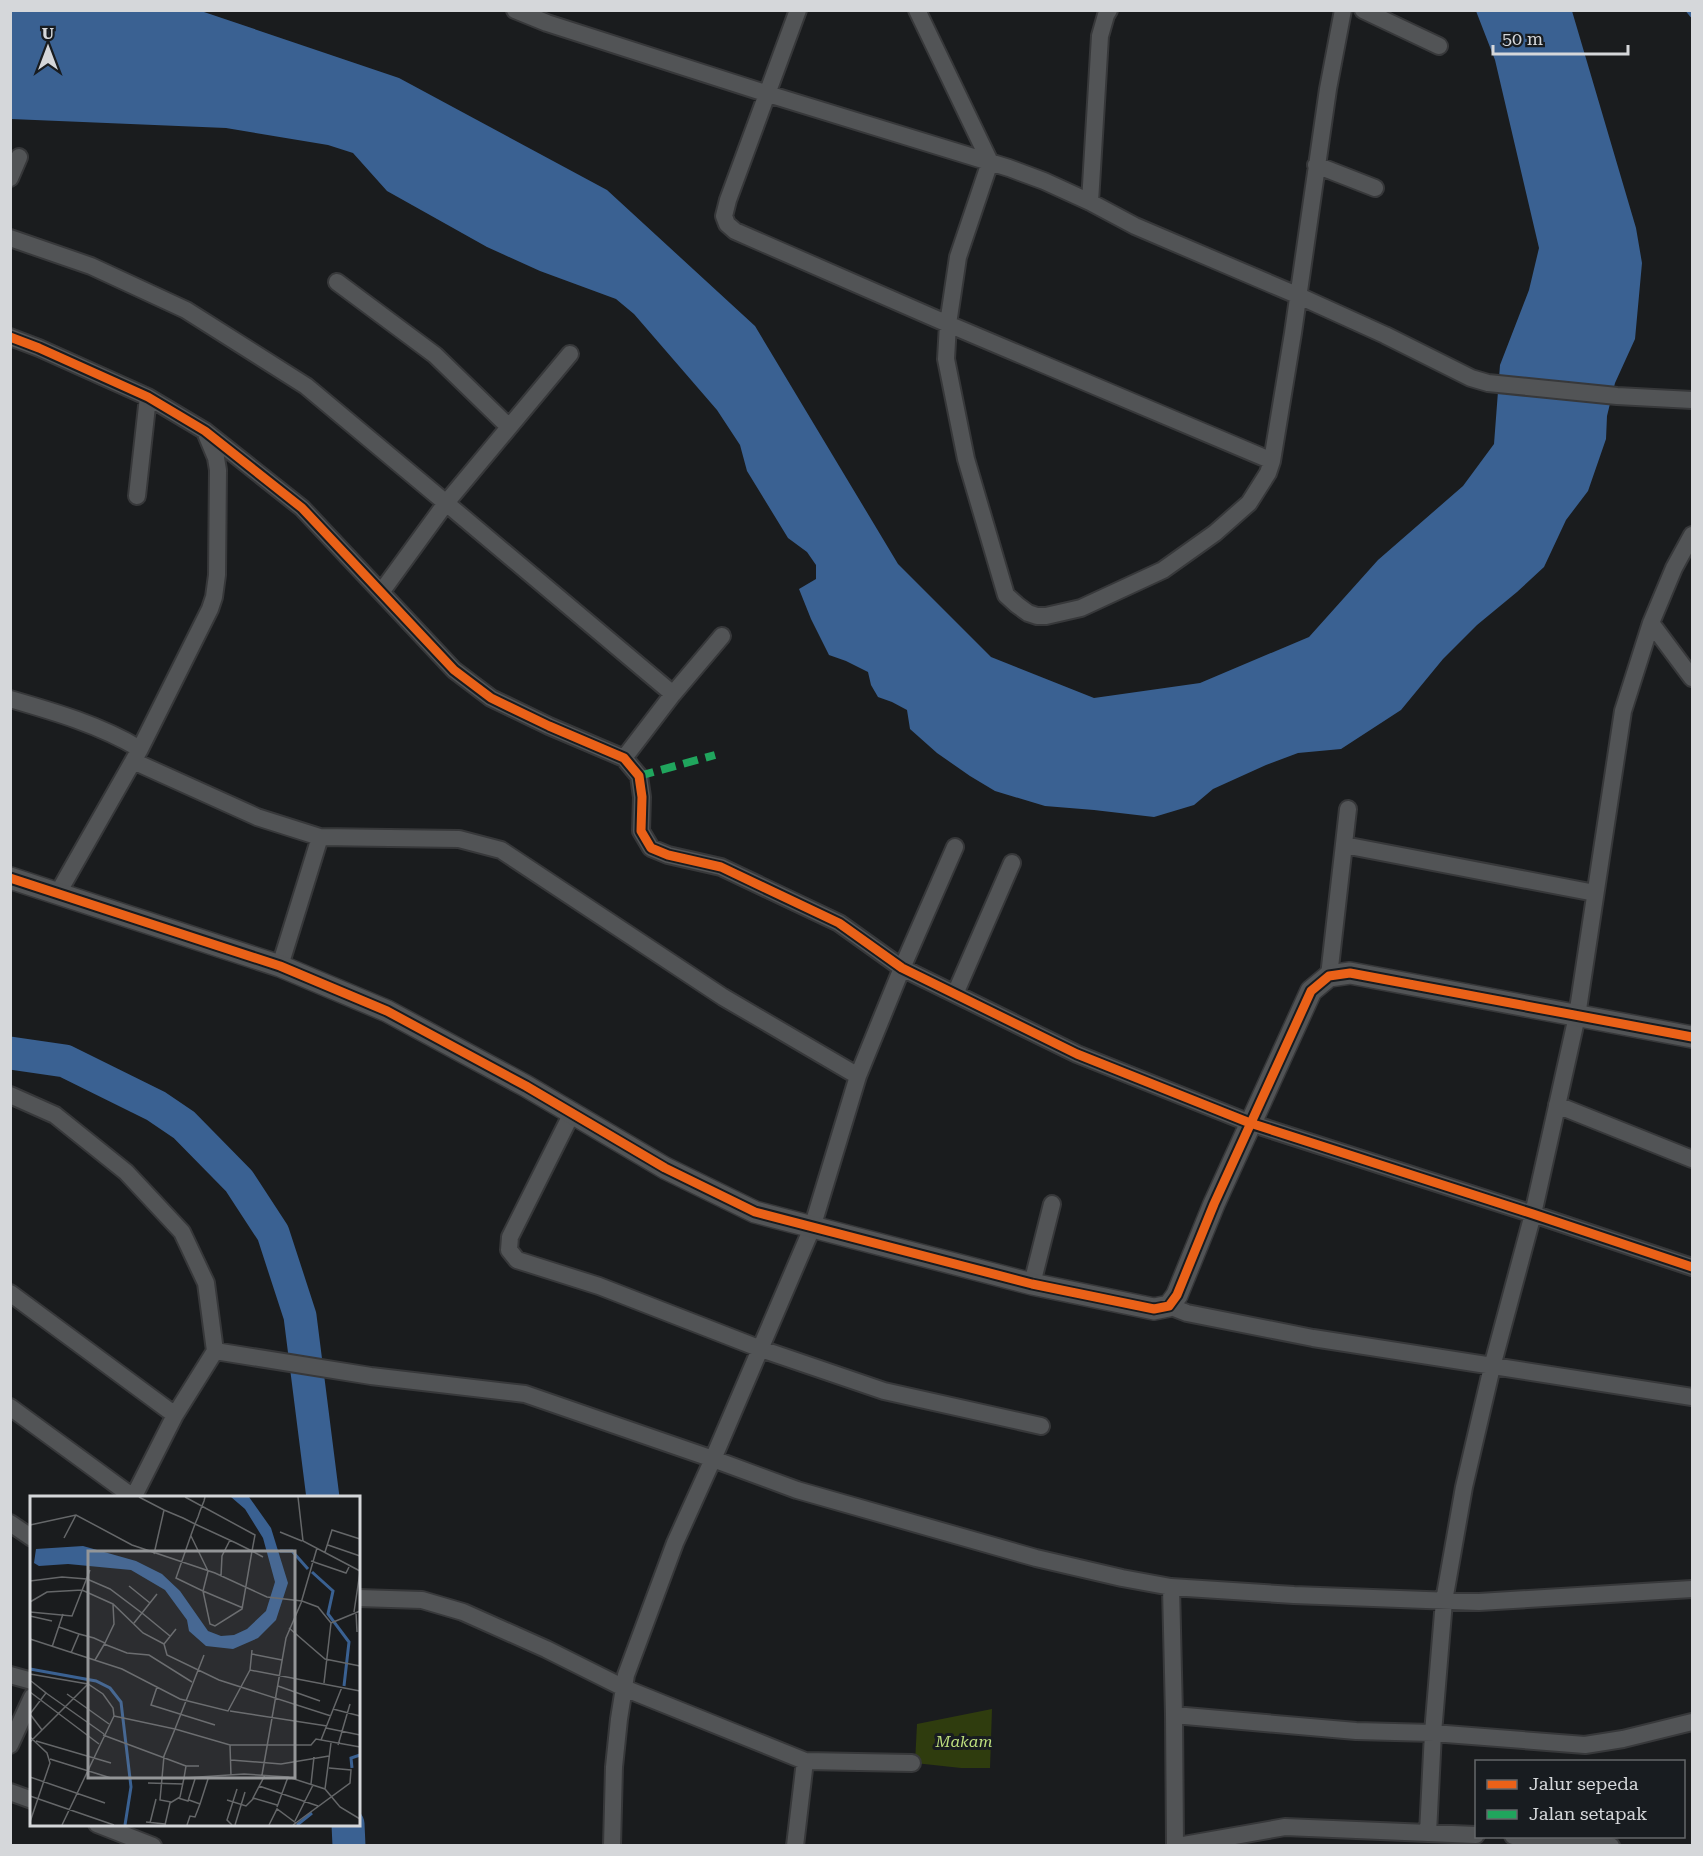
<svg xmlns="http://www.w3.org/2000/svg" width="1703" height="1856" viewBox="0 0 1703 1856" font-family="'Roboto Serif',serif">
	<rect width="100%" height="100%" fill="#1a1c1e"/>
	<path fill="#2f3c0e" d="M992,1709L990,1768H961L915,1763L917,1724Z"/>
	<path fill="#3a6192" d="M11,11H201L399,78L607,190L755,326L898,564L991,657L1094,698L1200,683L1309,637L1378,560L1463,486L1494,444L1500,365L1529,290L1539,248L1495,60L1476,11H1572L1636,228L1642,263L1635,339L1615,383L1607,416L1606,439L1588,491L1566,520L1544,567L1517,592L1477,625L1443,659L1401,710L1341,749L1298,753L1266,765L1213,789L1194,805L1154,817L1094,810L1045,806L995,791L970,776L937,753L910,729L907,710L892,702L878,697L871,685L868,672L846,661L829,655L811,619L799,589L816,579V565L807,552L788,538L747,471L740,445L717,410L634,314L616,299L540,271L487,247L387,191L353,153L328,145L226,128L11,119Z"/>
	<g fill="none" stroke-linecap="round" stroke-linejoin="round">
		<path stroke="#3a6192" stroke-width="5" d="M1688,10L1692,15"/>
		<path stroke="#3a6192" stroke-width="33" d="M10,1053L65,1061L156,1106L184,1125L239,1181L273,1233L300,1316L323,1498
			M348,1824L349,1846"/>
		<g stroke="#37383a" stroke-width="20">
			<path id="minor" d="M515,10L547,23L768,94L1009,168L1044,181L1090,202L1135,226L1299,296L1385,335L1471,378L1488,383L1617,396L1692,400
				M798,10L728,200L724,216L727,224L735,231L948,324L946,359L966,459L1006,595L1017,605L1028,613L1037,616H1046L1081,608L1163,570L1215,533L1249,503L1268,473L1272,461L1293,333L1328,89L1343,10
				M917,10L990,162L958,257L948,324L1272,461
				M1363,10L1439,46
				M1316,165L1375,188
				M10,178L19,157
				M1090,202L1100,36L1106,15L1109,10
				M10,238L91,266L186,310L306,386L446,503L570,354
				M337,282L435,355L509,427
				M10,337L39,348L148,397L205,431L302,508L454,670L491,698L549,726L624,758L639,776L642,797L641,831L651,848L668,855L721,867L839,923L902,968L1077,1054L1250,1123L1533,1214L1692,1267
				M137,496L148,397
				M382,591L446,503L673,694
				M1651,623L1692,678
				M10,699C55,712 100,725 140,749L58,893
				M140,749L210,609L214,597L217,575L218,470L216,458L206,434
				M624,758L673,694L722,636
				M133,761L257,817L320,837L459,839L501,850L723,997L858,1076
				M1344,845L1595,893
				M955,847L902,968L858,1076L812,1228L713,1459L797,1490L1036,1558L1122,1578L1171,1587L1294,1595L1479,1602L1692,1589
				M280,966L320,837
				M1329,976L1348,809
				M955,994L1012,863
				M10,1095L55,1115L126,1172L182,1232L206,1283L215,1351L175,1415L133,1498
				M1557,1105L1692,1159
				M572,1113L510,1237L509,1250L517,1260L599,1286L761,1349L884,1391L1041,1426
				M1032,1284L1052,1204
				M10,1293L175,1415
				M1169,1306L1187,1313L1313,1338L1692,1397
				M215,1351L371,1376L525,1394L713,1459L675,1543L626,1675L619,1719L614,1767L612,1846
				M10,1407L133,1497
				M10,1523L32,1538
				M1171,1587L1174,1715L1175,1846
				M358,1598L422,1600L463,1612L546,1649L624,1688L805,1761
				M10,1675L32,1681
				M1174,1715L1356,1731L1433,1733L1585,1745L1623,1739L1692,1722
				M10,1745L32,1697
				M10,1792L32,1800
				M97,1824L153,1846
				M1428,1833L1433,1733L1444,1601L1464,1487L1492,1367L1533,1214L1577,1016L1623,711L1651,623L1674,568L1692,535
				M1513,1836L1611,1846
				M795,1846L805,1761L912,1763
				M1178,1846L1285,1827L1476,1835"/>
		</g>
		<g stroke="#37383a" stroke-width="24">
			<path id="tertiary" d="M10,878L280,966L387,1011L526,1086L665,1168L755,1212L1032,1284L1154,1309L1169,1306L1177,1295L1214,1204L1311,991L1329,976L1350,973L1692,1037"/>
		</g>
		<use href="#minor" stroke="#525456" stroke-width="16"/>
		<use href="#tertiary" stroke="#525456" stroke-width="21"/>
		<path stroke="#20a55d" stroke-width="8" stroke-dasharray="15 8" stroke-linecap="butt" d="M639,776L715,755"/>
		<g stroke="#181c20" stroke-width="13">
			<path id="cycleway" d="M10,337L39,348L148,397L205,431L302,508L454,670L491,698L549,726L624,758L639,776L642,797L641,831L651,848L668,855L721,867L839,923L902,968L1077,1054L1250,1123L1533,1214L1692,1267
				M10,878L280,966L387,1011L526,1086L665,1168L755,1212L1032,1284L1154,1309L1169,1306L1177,1295L1214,1204L1311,991L1329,976L1350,973L1692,1037"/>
		</g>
		<use href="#cycleway" stroke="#ea6118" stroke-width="9"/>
	</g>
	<g text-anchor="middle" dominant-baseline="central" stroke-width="6" stroke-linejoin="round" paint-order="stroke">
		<g font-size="16" font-style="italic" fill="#bdde7d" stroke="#181c20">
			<text x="964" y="1741">Makam</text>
		</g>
	</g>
	<g transform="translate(30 1496)">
		<rect width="330" height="330" fill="#1a1c1e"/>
		<path d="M201,1H219L241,32L258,87L246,124L228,142L203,153L176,150L159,135L157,124L135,94L101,74L38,68L9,70L4,67L6,53L53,50L106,65L132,78L150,95L178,135L191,140L204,139L217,133L236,115L245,86L233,42L215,13Z" fill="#3a6192"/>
		<path fill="none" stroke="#3a6192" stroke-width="3" d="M250,55H262L278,73M282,76L303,95L298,118L319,146L314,190M0,173L66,185L80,192L91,206L101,291L95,329M322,272L321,262L330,259M267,329L282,317"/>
		<path fill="none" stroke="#656769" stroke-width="1.5" d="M109,1L134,14L153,22L165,28L206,47L222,55L212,113L185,130L180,128L173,95L146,82L161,39L165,28L168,21L170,15L174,5L175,1M155,1L225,39L222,55L233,61M268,1L273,45L330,75M0,29L46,19L102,49L185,77L237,101L272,105L288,111L301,127L294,187M250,36L272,45M161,40L178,75L173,95L213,112M34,42L46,19M298,49L330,60M295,56L302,34L330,43M124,58L134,14M281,65L316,77L319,71M191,80L192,60L200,44M0,85L32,81L57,83L80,93L112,117L127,98M99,90L120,107M0,106L17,96L52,94L83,108L113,137L134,148M0,116L42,120L60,74M324,116L330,76M326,116L327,136M0,120L22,125M104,127L112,117L140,140M301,127L330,115M29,131L49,138M259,132L295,163L330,170M0,143L92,173L150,203L198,215L220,174L330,195M75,147L84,128L83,108M74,148L97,157L119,159L162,186M134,148L137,159L189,184L301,220M134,148L146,133M22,151L33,118M41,157L49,138L64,142L75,147L65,164M222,158L252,164M174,159L145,233L200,249H281L286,243L330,251M220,174L222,154M0,178L58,188L73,198L83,212L84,220L32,329M248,190L290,205M127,191L121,209L185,229M0,196L69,248M16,197L74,238M37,198L79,228M303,213L330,220M200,215L297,230M0,218L16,197L1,185M0,218L12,234M84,220L145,233L134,260L130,304L141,306M296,232L330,239M73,239L156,270M0,241L17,257L20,267L0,326M291,244L312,191M6,245L81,267M0,246L57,189M200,249L201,280M308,249L320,208M20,263L81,282M201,264L251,268L299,260M169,270H156L154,282L214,278L258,281L295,293L310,311L330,323M232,279L256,142L271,107L287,52M235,279L223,302L247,309M0,281L75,307M118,287L153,288M281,288L284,261M229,290L288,310M295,293L301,247M0,300L84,329M148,302L158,305L165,283M159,304L170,308L178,283M197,304L216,310L224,302M247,311L258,281M265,325L283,289M116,326L135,328M120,327L126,303M135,329L140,307L150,301L154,282M157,329L160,320L165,321L170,308M202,329L197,324L207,293M205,329L215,296M239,329L247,313L266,327M263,329L320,287L321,274L299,272"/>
		<path fill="#949698" fill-opacity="0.15" stroke="#949698" stroke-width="3" d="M58,55H265V282H58Z"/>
		<rect width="330" height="330" fill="none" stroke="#d5d7da" stroke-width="3"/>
	</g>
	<rect width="1703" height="1856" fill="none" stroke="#d5d7da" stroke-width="24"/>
	<rect x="1475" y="1760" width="210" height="78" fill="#181c20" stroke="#64676a" stroke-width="1.5"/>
	<rect x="1487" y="1780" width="30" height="9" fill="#ea6118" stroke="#64676a" stroke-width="1.5"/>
	<text x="1529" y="1790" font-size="18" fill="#d5d7da">Jalur sepeda</text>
	<rect x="1487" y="1810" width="30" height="9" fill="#20a55d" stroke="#64676a" stroke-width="1.5"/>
	<text x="1529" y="1820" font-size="18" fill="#d5d7da">Jalan setapak</text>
	<g transform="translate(48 48)" stroke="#181c20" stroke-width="4.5" paint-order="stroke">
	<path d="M0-4.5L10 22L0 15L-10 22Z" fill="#d5d7da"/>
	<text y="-9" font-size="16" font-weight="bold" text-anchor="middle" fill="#d5d7da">U</text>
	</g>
	<path d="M1493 45v9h135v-9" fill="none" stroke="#d5d7da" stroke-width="3"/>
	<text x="1502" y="45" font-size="18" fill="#d5d7da" stroke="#181c20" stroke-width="4.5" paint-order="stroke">50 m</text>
</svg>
